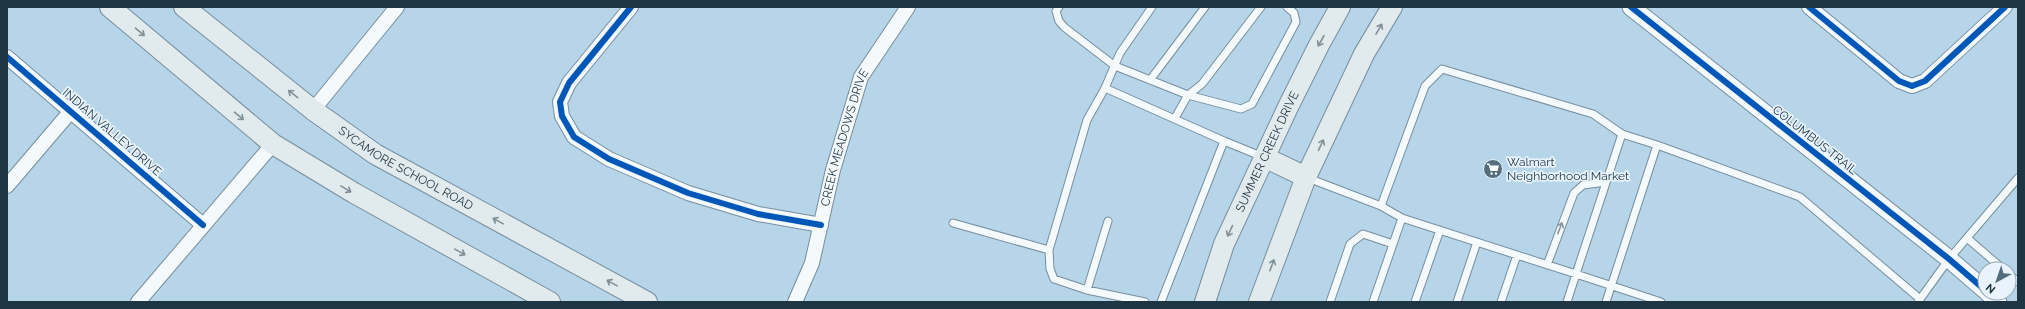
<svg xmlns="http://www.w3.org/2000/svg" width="2025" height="309" viewBox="0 0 2025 309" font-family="Raleway,sans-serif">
	<rect width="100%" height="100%" fill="#b6d5e8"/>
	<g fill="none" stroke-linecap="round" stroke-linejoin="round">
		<g stroke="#768e9d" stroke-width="9">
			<path id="service" d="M1059,7L1056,11L1059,21L1064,27L1115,66L1188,95L1202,84L1261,7
				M1152,7L1120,53L1105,88L1224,141
				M1150,80L1205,7
				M1175,118L1188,95L1241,109L1252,104L1296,22L1294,13L1287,7
				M1657,145L1800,197L1920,299
				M1308,178L1381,206L1402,218L1576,274L1622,134L1593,114L1442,69L1425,86L1381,206
				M1108,221L1087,290L1145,302
				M953,223L1049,250
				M1967,238L2003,269
				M1547,265L1574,193L1583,185L1606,182
				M2009,274L2018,282
				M1087,290L1054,279L1050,269L1049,250L1087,120L1105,88
				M1161,302L1224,141L1263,157
				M1330,302L1350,244L1363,234L1393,244
				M1373,302L1402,218
				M1415,302L1440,230
				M1457,302L1477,242
				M1501,302L1517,255
				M1567,302L1576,274L1661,302
				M1606,302L1657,145L1622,134
				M1918,302L1949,259L2018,178"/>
		</g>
		<g stroke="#768e9d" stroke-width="16">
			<g id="minor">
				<path d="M631,7L569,83L560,102L562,116L574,137L609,159L688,193L758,214L821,225"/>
				<path d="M1809,7L1899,81L1912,86L1925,81L2005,7"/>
				<path d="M7,57L203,225"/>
				<path d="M313,110L397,7"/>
				<path d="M7,186L71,111"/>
				<path d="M138,302L273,144"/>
				<path id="s1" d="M795,302L812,263L833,170L861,77L908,7"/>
			</g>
		</g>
		<g stroke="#768e9d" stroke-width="19">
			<path id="tertiary" d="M1631,7L1949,259L1985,290
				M1988,293L1998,302"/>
		</g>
		<g stroke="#768e9d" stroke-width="22">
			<g id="secondary">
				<path d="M110,7L273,144L354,193L550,302"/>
				<path id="s2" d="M184,7L313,110L375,154L647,302"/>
				<path d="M1264,157L1306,177"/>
				<path id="s3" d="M1205,302L1224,244L1288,107L1319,45L1340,7"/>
				<path d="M1259,302L1306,177L1364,54L1392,7"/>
			</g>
		</g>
		<use href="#service" stroke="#f4f9fc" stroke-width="7"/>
		<use href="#minor" stroke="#f4f9fc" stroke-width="14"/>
		<use href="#tertiary" stroke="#f4f9fc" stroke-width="17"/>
		<use href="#secondary" stroke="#e1eaec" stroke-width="20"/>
		<g stroke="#e8f3fb" stroke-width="8">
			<path id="cycleway" d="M631,7L569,83L560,102L562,116L574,137L609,159L688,193L758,214L821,225
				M1631,7L1949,259L1985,290
				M1809,7L1899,81L1912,86L1925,81L2005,7
				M7,57L203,225"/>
		</g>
		<use href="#cycleway" stroke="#0057b8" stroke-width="6"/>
	</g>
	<defs><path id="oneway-shaft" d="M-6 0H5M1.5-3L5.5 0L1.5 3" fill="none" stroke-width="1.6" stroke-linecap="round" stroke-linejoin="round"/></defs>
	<g stroke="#809098">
		<use href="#oneway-shaft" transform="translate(1379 29) rotate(-60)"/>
		<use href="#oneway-shaft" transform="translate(140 32) rotate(40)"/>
		<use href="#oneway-shaft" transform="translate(1321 41) rotate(119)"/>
		<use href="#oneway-shaft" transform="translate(293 94) rotate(-142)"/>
		<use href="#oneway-shaft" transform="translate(239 116) rotate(40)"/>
		<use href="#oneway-shaft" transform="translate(1321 145) rotate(-65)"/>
		<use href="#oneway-shaft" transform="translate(346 189) rotate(31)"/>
		<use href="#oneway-shaft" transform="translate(498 221) rotate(-151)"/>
		<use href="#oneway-shaft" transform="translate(1230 231) rotate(115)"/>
		<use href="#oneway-shaft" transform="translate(460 252) rotate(29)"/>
		<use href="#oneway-shaft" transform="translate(1272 265) rotate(-70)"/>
		<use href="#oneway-shaft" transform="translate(612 283) rotate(-151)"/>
	</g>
	<use stroke="#8997a0" href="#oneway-shaft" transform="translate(1560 228) rotate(-69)"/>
	<defs>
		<g id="supermarket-disc" transform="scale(1)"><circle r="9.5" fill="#536d7d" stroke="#e8f3fb"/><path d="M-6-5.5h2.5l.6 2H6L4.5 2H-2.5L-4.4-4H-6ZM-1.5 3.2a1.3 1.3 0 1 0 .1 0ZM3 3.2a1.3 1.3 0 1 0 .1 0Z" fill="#fff"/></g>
	</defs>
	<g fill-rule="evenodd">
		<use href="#supermarket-disc" x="1493" y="169"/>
	</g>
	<g text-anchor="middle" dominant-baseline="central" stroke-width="3.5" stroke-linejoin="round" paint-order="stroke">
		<g font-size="12" fill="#1e3543" stroke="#e8f3fb">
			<text transform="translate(112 132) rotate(41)">INDIAN VALLEY DRIVE</text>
			<text stroke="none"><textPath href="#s1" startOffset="172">CREEK MEADOWS DRIVE</textPath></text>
			<text transform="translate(1815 140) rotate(38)">COLUMBUS TRAIL</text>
			<text stroke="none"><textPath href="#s3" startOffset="163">SUMMER CREEK DRIVE</textPath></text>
			<text stroke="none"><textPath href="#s2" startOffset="275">SYCAMORE SCHOOL ROAD</textPath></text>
		</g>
		<g font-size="12" fill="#1e3543" stroke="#e8f3fb" text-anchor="start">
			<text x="1507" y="162">Walmart<tspan x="1507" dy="14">Neighborhood Market</tspan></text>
		</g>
	</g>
	<rect width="2025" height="309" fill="none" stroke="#1e3543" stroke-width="16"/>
	<g transform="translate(1997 281) rotate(220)"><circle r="19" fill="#e8f3fb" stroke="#97a7b1"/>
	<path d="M0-3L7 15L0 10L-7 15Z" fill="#536d7d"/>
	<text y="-6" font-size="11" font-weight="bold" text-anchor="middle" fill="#1e3543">N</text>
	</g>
</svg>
